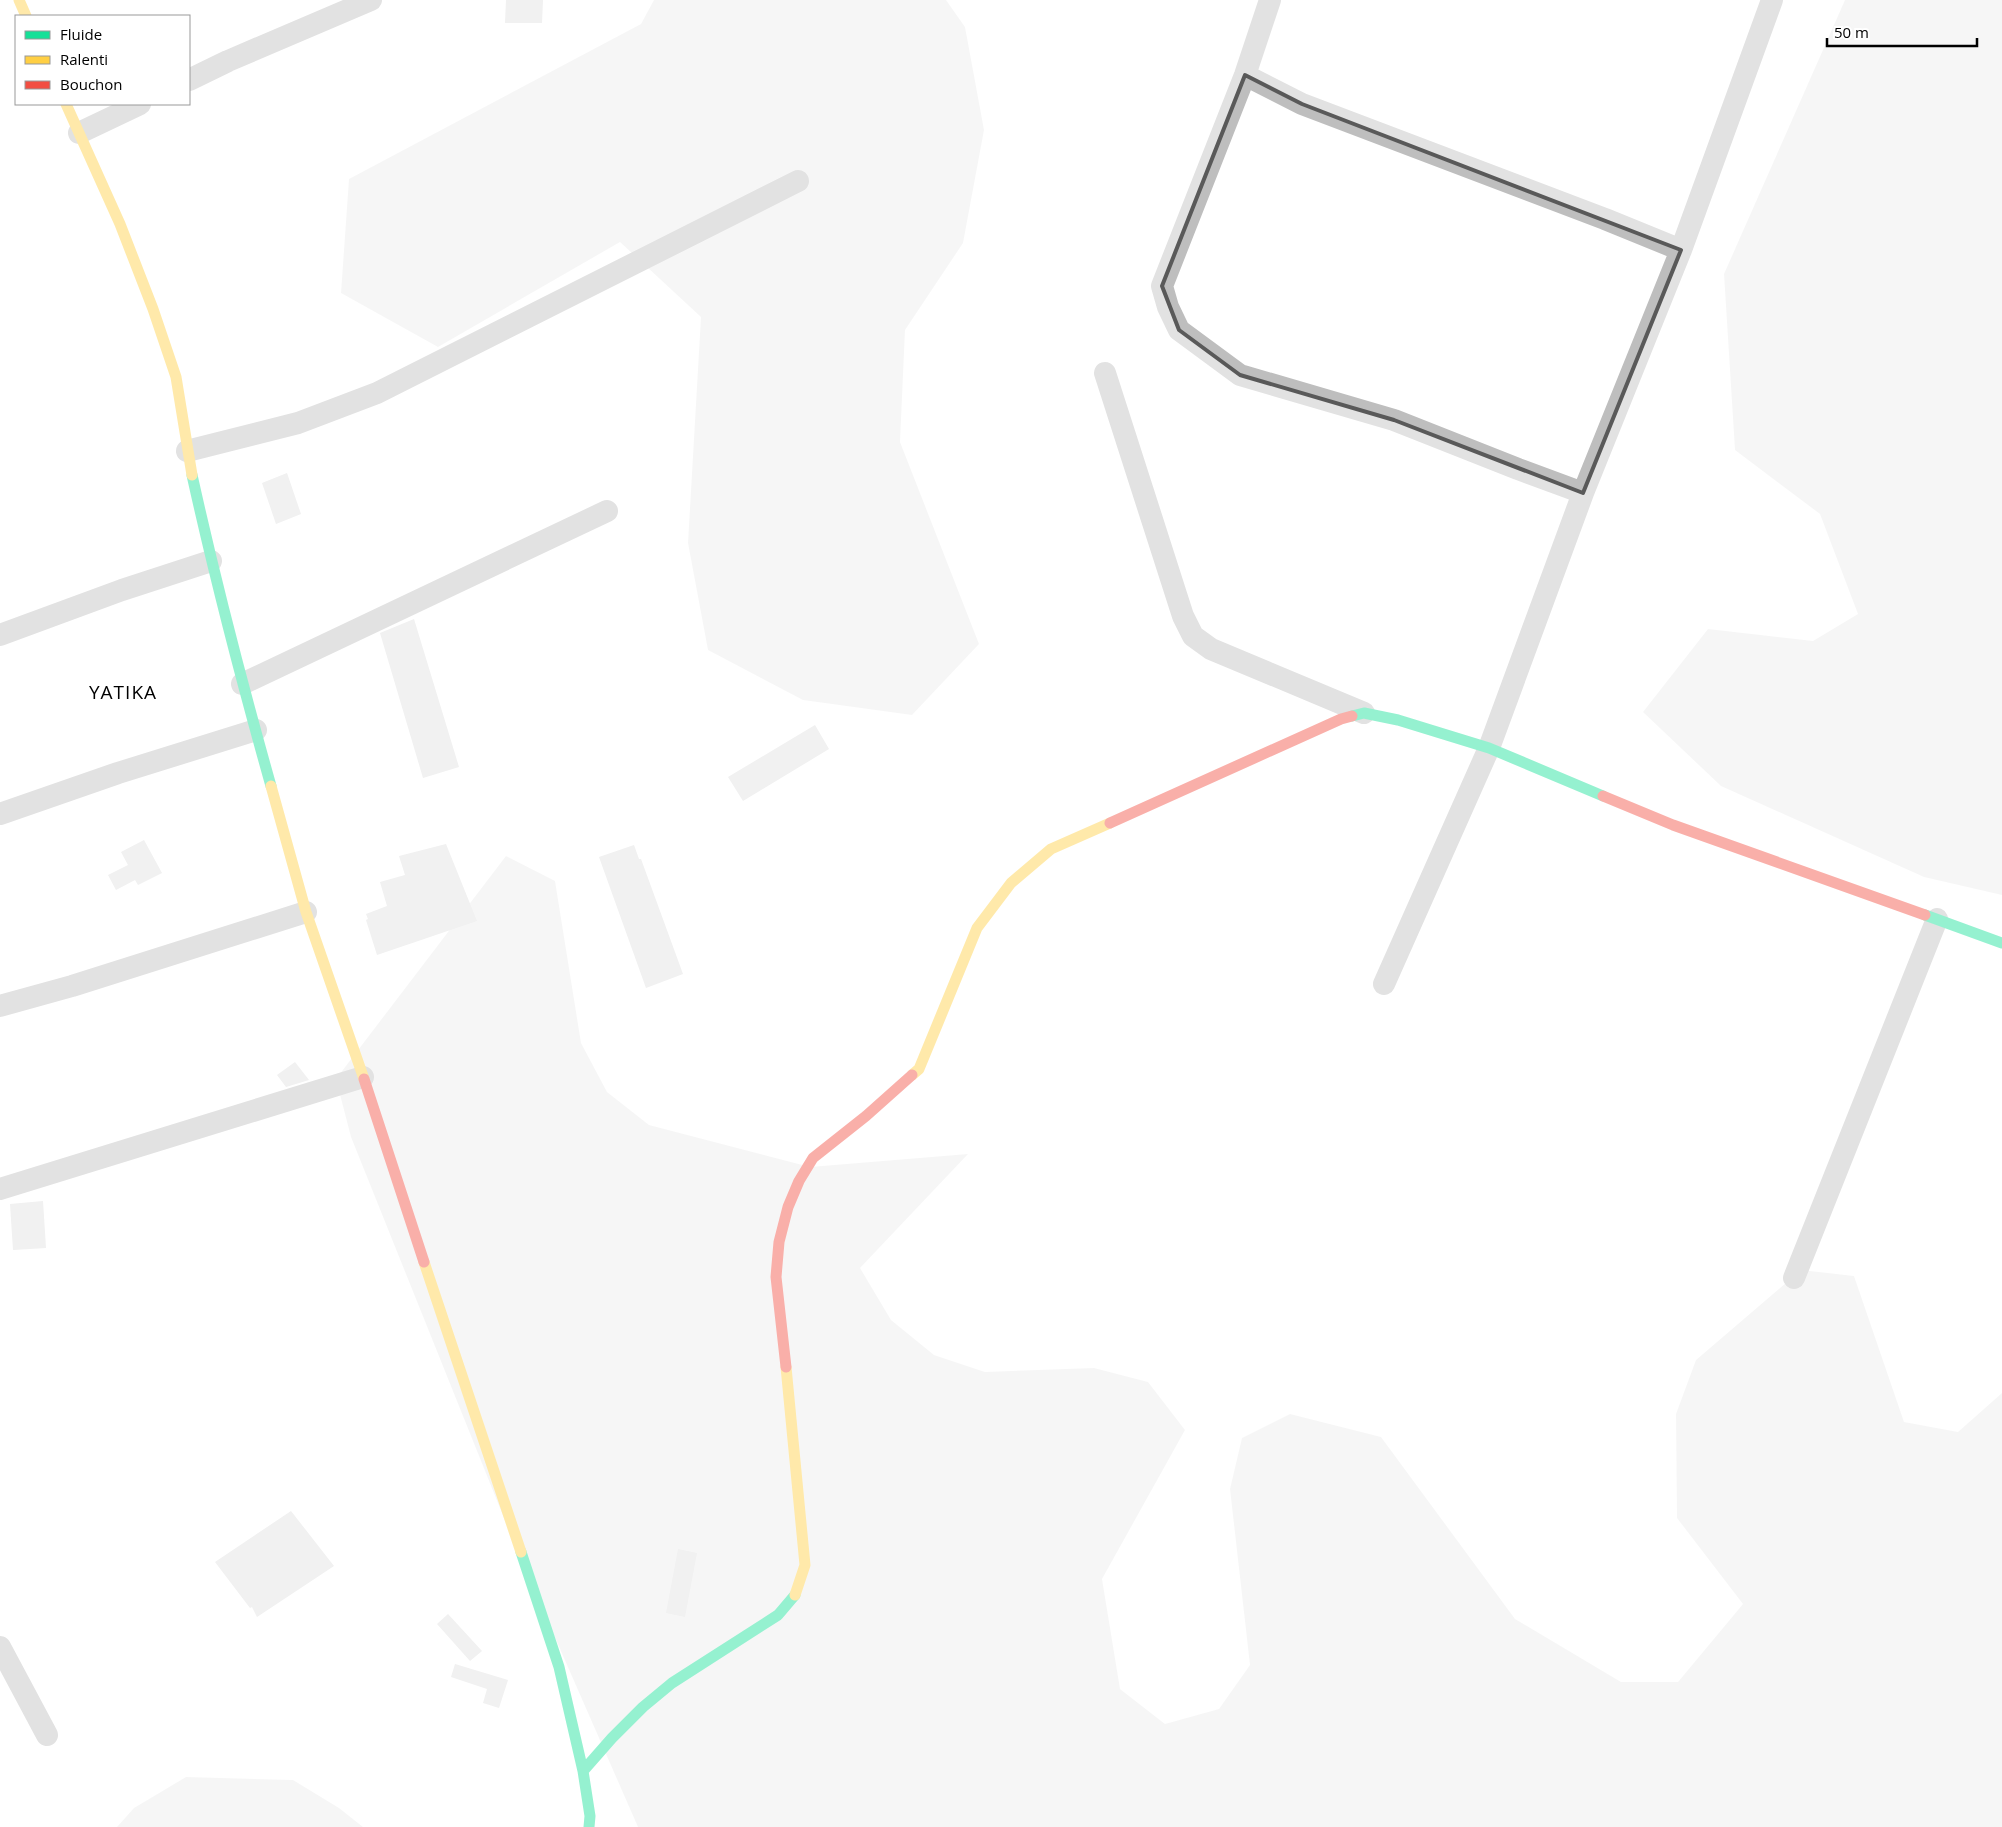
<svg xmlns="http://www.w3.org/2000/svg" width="2002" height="1827" viewBox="0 0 2002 1827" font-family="'Open Sans',sans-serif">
	<rect width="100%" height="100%" fill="#fff"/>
	<path fill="#ececec" d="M654,0H946L965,27L984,130L963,243L905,330L900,442L979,644L912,715L803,700L708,650L688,543L701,317L620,242L438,347L341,293L349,179L641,24Z
		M1845,0H2002V895L1924,877L1721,786L1643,712L1708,629L1813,641L1858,614L1820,514L1735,450L1724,274Z
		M506,856L555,881L581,1043L607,1092L649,1125L810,1167L968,1154L860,1268L891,1320L934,1355L985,1372L1094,1368L1148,1382L1185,1430L1102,1579L1120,1689L1165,1724L1219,1709L1250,1665L1230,1489L1242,1438L1290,1414L1381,1437L1515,1619L1621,1682H1678L1743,1604L1677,1518L1676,1414L1696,1360L1801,1270L1854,1276L1904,1422L1958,1432L2002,1393V1827H638L518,1553L351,1137L336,1079Z
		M186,1777L293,1780L339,1808L363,1827H117L134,1808Z"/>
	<path fill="#dfdfdf" d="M506,0H543L542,23H505Z
		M287,473L301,514L276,524L262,483Z
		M414,619L459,767L423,778L380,633Z
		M815,725L829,749L743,801L728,777Z
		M144,840L162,873L138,885L135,880L116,890L108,875L128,865L121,852Z
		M446,844L477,921L377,955L366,920L368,919L366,914L387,906L380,882L405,875L399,856Z
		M634,845L639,859H641L683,974L646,988L599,857Z
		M295,1062L309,1080L286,1087L277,1075Z
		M43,1201L46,1248L13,1250L10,1204Z
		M291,1511L334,1566L257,1617L252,1607L250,1608L215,1562Z
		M678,1549L697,1553L685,1617L666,1613Z
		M448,1614L482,1651L470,1661L437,1624Z
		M455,1664L508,1680L499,1708L483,1703L487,1689L451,1677Z"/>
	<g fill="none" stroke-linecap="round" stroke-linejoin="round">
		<path stroke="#bebebe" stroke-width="22" d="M1270,0L1245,75L1162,286L1168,307L1179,330L1240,375L1394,420L1518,469L1583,493
			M1245,75L1302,104L1605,219L1681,250
			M189,80L228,61L371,0
			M79,133L140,104
			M1105,373L1183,616L1193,636L1211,649L1364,713
			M187,451L298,423L377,393L798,181
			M0,635L122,590L211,561
			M242,684L607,511
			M0,814L118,773L256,730
			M1384,984L1489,748L1583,493L1681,250L1772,0
			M0,1006L72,986L306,912
			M0,1189L363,1077
			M1794,1278L1937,919
			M0,1647L47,1735"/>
		<path stroke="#16e098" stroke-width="11" d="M192,475C215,579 242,683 271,786
			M1352,716L1364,713L1398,720L1489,748L1603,796
			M1925,915L2002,943
			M521,1552L559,1667L583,1771L590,1816L589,1827
			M583,1771L612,1738L643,1707L672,1683L778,1615L795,1595"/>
		<path stroke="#ffcf43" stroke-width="11" d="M19,0L26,16
			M66,104L120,224L153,309L176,377L192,475
			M271,786L306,912L364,1079
			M912,1075L919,1069L977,928L1011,883L1051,849L1110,823
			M424,1262L521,1552
			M786,1367L805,1565L795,1595"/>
		<path stroke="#f24e42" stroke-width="11" d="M1603,796L1673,825L1925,915
			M1110,823L1341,719L1352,716
			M364,1079L424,1262
			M786,1367L776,1277L779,1242L788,1207L799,1181L813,1158L866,1116L912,1075"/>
	</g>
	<path d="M0 0H2002V1827H0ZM1245,75L1302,104L1681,250L1583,493L1394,420L1240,375L1179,330L1162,286Z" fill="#fff" fill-opacity=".55" fill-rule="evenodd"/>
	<path fill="none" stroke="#595959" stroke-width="4" stroke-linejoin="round" d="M1245,75L1302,104L1681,250L1583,493L1394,420L1240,375L1179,330L1162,286Z"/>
	<g text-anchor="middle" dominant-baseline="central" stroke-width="4.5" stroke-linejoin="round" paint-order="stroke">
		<g font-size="19" letter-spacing="1" fill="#000" stroke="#fff">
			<text x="123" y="692">YATIKA</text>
		</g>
	</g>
	<rect x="15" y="15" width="175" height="90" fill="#ffffff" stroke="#999999"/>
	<rect x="25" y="31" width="25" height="8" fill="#16e098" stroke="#999999"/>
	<text x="60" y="40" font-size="15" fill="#000000">Fluide</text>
	<rect x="25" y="56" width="25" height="8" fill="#ffcf43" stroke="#999999"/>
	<text x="60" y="65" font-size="15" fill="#000000">Ralenti</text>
	<rect x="25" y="81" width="25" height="8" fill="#f24e42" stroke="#999999"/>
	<text x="60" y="90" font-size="15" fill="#000000">Bouchon</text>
	<path d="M1827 38v8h150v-8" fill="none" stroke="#000000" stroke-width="2.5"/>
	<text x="1834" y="38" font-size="15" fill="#000000" stroke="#ffffff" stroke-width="4" paint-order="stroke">50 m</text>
</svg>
